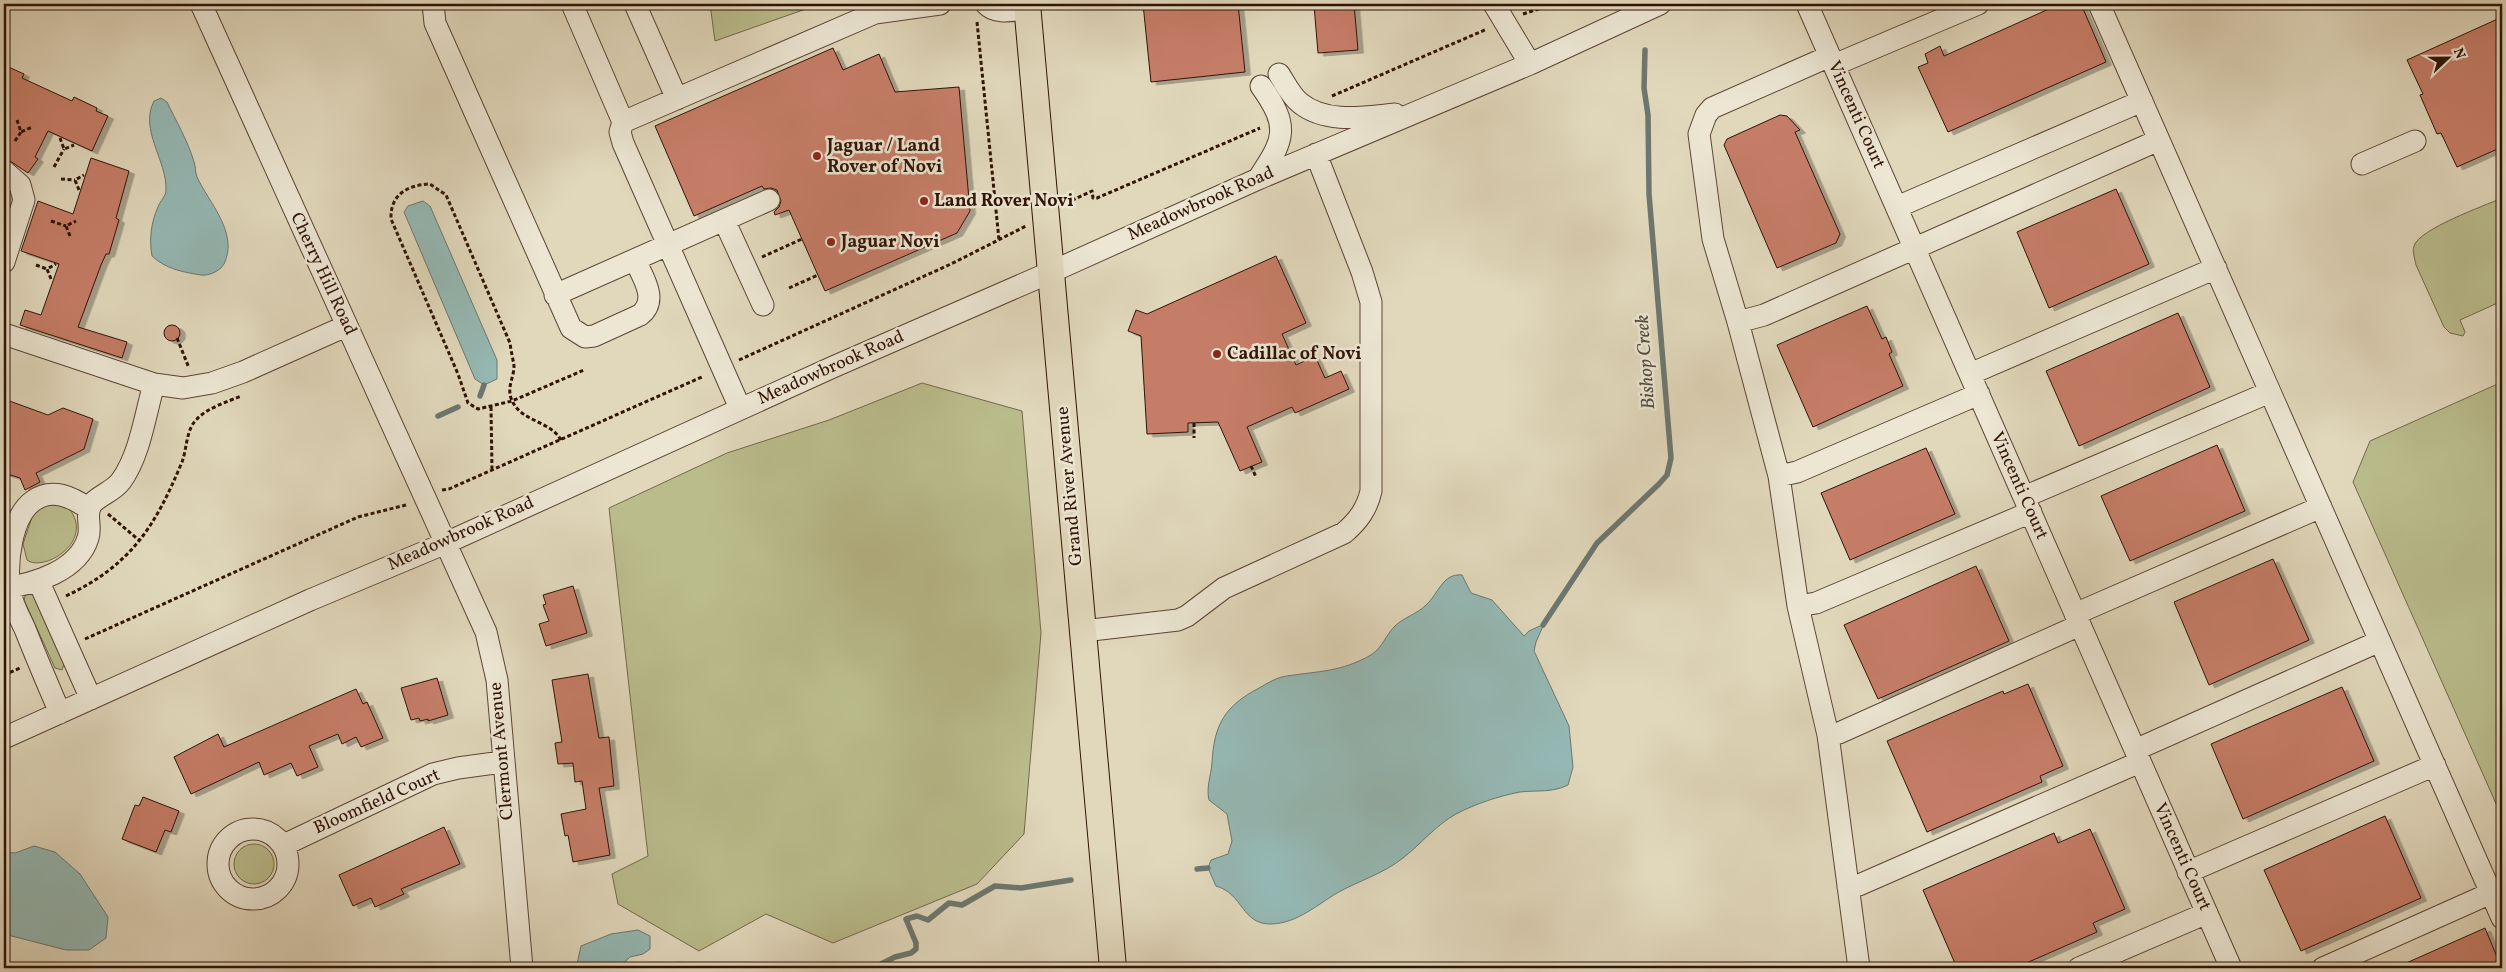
<svg xmlns="http://www.w3.org/2000/svg" width="2506" height="972" viewBox="0 0 2506 972" font-family="Vollkorn,serif">
	<defs>
		<filter id="shadow"><feDropShadow dx="5.5" dy="3" stdDeviation="0" flood-color="#0004"/></filter>
	</defs>
	<rect width="100%" height="100%" fill="#e1d8bc"/>
	<filter id="stains"><feTurbulence type="fractalNoise" baseFrequency=".004" numOctaves="4"/><feColorMatrix values="0 0 0 0 .2 0 0 0 0 .09 0 0 0 0 .02 0 0 0 .5 -.17"/></filter>
	<radialGradient id="worn" r=".72"><stop offset=".6" stop-color="#630" stop-opacity="0"/><stop offset="1" stop-color="#630" stop-opacity=".3"/></radialGradient>
	<path fill="#babc8c" stroke="#756848" d="M710,4H820L715,41Z
		M4,181L15,196L12,208L4,212Z
		M2502,198V301L2460,320L2465,332L2463,336L2450,333L2444,327L2416,265C2415,259 2412,252 2414,246C2419,229 2484,206 2502,198Z
		M2502,382V817L2353,482L2370,441Z
		M922,383L1022,411L1041,633L1024,834L977,884L833,943L766,914L699,951L618,904L612,874L648,856L609,508L727,453L829,420Z
		M46,504L67,506C98,540 44,573 27,560L23,544L34,511Z
		M26,593H31L34,596L64,664L62,670L55,668L24,600Z
		M234 864a20 20 0 1 1 40 0a20 20 0 1 1-40 0Z"/>
	<path fill="#95b9b5" stroke="#6d776f" d="M161,98L167,102C176,121 188,141 194,162C196,167 195,172 197,177C209,203 239,233 224,264C220,271 209,276 201,275C182,272 166,269 152,256C149,240 151,222 158,207C160,201 166,196 166,190C167,160 139,130 154,101Z
		M423,201L430,206L497,360V379L484,385L475,379L404,212L408,206Z
		M1462,575L1471,593L1492,600L1524,636L1529,631L1542,625L1543,626L1536,642L1534,651L1569,726L1573,767L1568,785C1552,793 1537,790 1520,792C1499,796 1475,804 1456,814C1436,825 1421,844 1403,858C1383,874 1358,881 1337,893C1317,905 1297,923 1272,924C1241,925 1244,894 1216,886L1208,868L1211,860L1228,854L1232,841L1227,814L1209,800C1206,787 1211,776 1212,763C1214,724 1225,706 1259,688C1268,683 1277,677 1287,676C1319,671 1341,672 1371,655C1383,647 1385,636 1395,626C1403,618 1417,614 1426,605C1438,595 1442,573 1462,575Z
		M34,846L55,852L80,874L108,917L106,938L89,950H66L4,934V852L15,853Z
		M638,930L650,936V949L643,954L630,957L618,968H580L577,964L581,946L611,934Z"/>
	<g fill="none" stroke-linecap="round" stroke-linejoin="round">
		<path stroke="#6d776f" stroke-width="5.5" d="M480,396L484,385
			M438,416L458,407
			M1543,625L1597,543L1659,484L1667,475L1671,458L1649,194L1648,115L1644,88L1645,50
			M1197,869L1208,868
			M654,968C668,965 684,962 697,968
			M846,968L879,965L895,957L911,953L916,949V943L906,919L917,916L928,920L949,903L962,905L995,886L1021,888L1071,880"/>
	</g>
	<path fill="#c67d67" stroke="#301305" filter="url(#shadow)" d="M1143,4H1238L1245,72L1151,82Z
		M1354,4L1358,50L1318,53L1314,5Z
		M2060,4H2081L2106,62L1948,132L1918,67L1928,63L1925,54L1940,46L1944,56Z
		M2502,17V147L2457,167L2441,133L2437,134L2420,95L2423,94L2407,60Z
		M833,48L843,70L879,54L895,92L959,87L970,211L957,233L825,291L789,210L775,215L774,212L779,207L781,201L777,190L771,188L764,189L762,186L694,216L655,126Z
		M4,65L24,74L22,78L72,101L74,97L97,108L96,111L108,116L92,151L48,131L35,157L38,159L28,173L4,157Z
		M1780,115L1787,116L1800,130L1795,132L1840,234L1836,243L1777,268L1724,145L1727,139Z
		M91,158L129,171L116,218L119,220L109,254H106L101,265L78,327L127,342L122,358L20,325L25,310L41,315L59,264L21,251L38,201L73,214Z
		M2116,189L2149,264L2049,308L2017,232Z
		M1276,256L1306,323L1282,334L1296,365L1315,356L1325,378L1341,371L1349,389L1295,413L1292,407L1247,427L1262,462L1240,471L1218,422L1188,423V432L1147,434L1141,336L1128,331L1136,310L1147,314Z
		M1867,306L1882,339L1886,337L1892,352L1889,354L1903,386L1813,427L1777,345Z
		M2178,313L2210,387L2079,446L2046,371Z
		M164 333a8 8 0 1 1 16 0a8 8 0 1 1-16 0Z
		M4,399L48,415L63,408L93,419L84,449L36,473L40,482L25,490L20,478L4,473Z
		M2217,445L2245,511L2130,561L2101,496Z
		M1926,448L1955,514L1850,560L1821,493Z
		M2273,559L2309,640L2209,685L2174,602Z
		M1976,566L2009,641L1878,699L1844,625Z
		M573,586L587,633L546,646L539,624L549,621L543,605L546,604L543,595Z
		M588,674L599,738L609,737L614,786L599,788L610,855L573,862L568,835L565,836L561,814L586,809L582,781L575,782L573,763L558,764L555,743L562,742L552,680Z
		M437,678L448,715L428,721V719L420,721L419,718L411,720L401,688Z
		M2028,684L2063,766L2040,776L2042,782L1927,832L1887,741L2003,691L2004,694Z
		M2342,687L2374,761L2243,819L2211,744Z
		M356,689L363,704L367,702L383,738L361,747L356,737L342,744L338,734L309,746L318,767L297,776L291,763L264,775L259,762L191,794L174,757L218,734L224,747Z
		M143,797L179,811L171,832L165,830L156,852L122,839L135,805L139,806Z
		M2385,816L2421,898L2301,951L2264,870Z
		M444,827L460,864L401,889L404,894L375,907L371,898L353,906L339,875Z
		M2090,829L2125,909L2093,923L2097,932L2015,968H1957L1923,890L2054,833L2058,843Z
		M2485,928L2499,962L2486,968H2395Z"/>
	<g fill="none" stroke-linecap="round" stroke-linejoin="round">
		<g stroke="#5c4433" stroke-width="23">
			<path id="minor" d="M201,4L486,632L497,680L522,968
				M433,4L435,23L571,328L585,337L594,336L640,315C659,300 643,278 635,260
				M572,4L623,122
				M635,4L677,99
				M986,4C996,15 1014,10 1028,9
				M1494,4L1530,64
				M1807,4L2231,968
				M2099,4L2502,918
				M1830,56L1712,108L1706,115L1699,134L1713,239L1738,322L1779,476L1798,606L1828,735L1859,968
				M1834,65L1978,4
				M1279,74C1285,83 1291,96 1300,103C1326,124 1364,117 1395,114
				M2362,164L2415,141
				M4,171L20,185L24,200L4,262
				M1258,179C1285,139 1290,127 1261,86
				M1897,207L2142,101
				M724,220L763,305
				M555,295L769,200
				M1738,322L1764,315L2159,140
				M4,334L154,384L183,388L212,383L243,372L346,326
				M1970,374L2216,268
				M740,408L623,143L620,132L623,122L875,13L940,4
				M1779,476L1797,472L1979,394
				M2024,497L2270,392
				M38,580L91,699
				M4,588C34,584 78,571 88,538C92,527 85,515 91,505C97,496 113,492 121,481C140,455 145,415 154,384
				M1798,606L1816,603L2031,512
				M2075,614L2321,507
				M1083,631L1178,620L1187,616L1224,588L1344,533C1358,521 1367,509 1371,491V302L1362,272L1316,154
				M60,713C48,685 36,657 25,629C19,616 10,600 9,586C7,561 11,517 33,501C52,487 72,497 89,509
				M1828,735L1839,733L2080,625
				M4,738L310,600L446,543L833,367L1051,272L1258,179L1530,64L1660,4
				M2135,750L2380,641
				M218 864a35 35 0 1 1 70 0a35 35 0 1 1-70 0Z
				M284,845L433,774L458,768L502,762
				M2188,872L2435,765
				M1848,887L1859,885L2140,762
				M2079,968L2207,913
				M2323,968L2491,893"/>
		</g>
		<g stroke="#301305" stroke-width="28">
			<path id="major" d="M1027,4L1113,968"/>
		</g>
		<path stroke="#301305" stroke-width="3" stroke-dasharray="4 2.5" stroke-linecap="butt" d="M1523,14L1542,8L1586,4
			M977,22L999,240
			M1332,96L1487,29
			M17,120L21,132L32,127
			M60,138L64,149L74,145
			M15,141L21,132
			M54,167L64,149
			M61,179L75,180
			M79,190L75,180L84,175
			M1066,203L1092,191L1093,198H1097L1260,128
			M51,221L66,226
			M70,236L66,226L76,221
			M762,257L802,239
			M36,265L47,269
			M51,279L47,269L56,264
			M789,288L818,275
			M177,338L189,368
			M739,360L951,264L1026,226
			M491,407L492,470
			M1194,423V438
			M561,440C550,420 519,422 511,398C507,387 514,377 514,366C513,359 511,351 510,343L446,195L430,184C407,185 390,195 391,219L458,374L468,403L478,409L512,401L584,370
			M1251,466L1256,477
			M442,490L449,489L704,376
			M108,514L140,541
			M66,596C131,565 155,527 182,462C187,449 186,429 197,419C207,408 227,402 241,396
			M85,639L358,517L406,505
			M4,675L20,668"/>
		<use href="#minor" stroke="#ece6d3" stroke-width="21"/>
		<use href="#major" stroke="#e1d8bc" stroke-width="26"/>
	</g>
	<g fill="#8f2418" stroke="#ece6d3" stroke-width="2">
		<circle cx="817" cy="156" r="5"/>
		<circle cx="924" cy="201" r="5"/>
		<circle cx="831" cy="242" r="5"/>
		<circle cx="1217" cy="354" r="5"/>
	</g>
	<g text-anchor="middle" dominant-baseline="central" stroke-width="5" stroke-linejoin="round" paint-order="stroke">
		<g font-size="18" fill="#301305" stroke="#ece6d3">
			<text transform="translate(1856 115) rotate(66)">Vincenti Court</text>
			<text transform="translate(1201 204) rotate(-24)">Meadowbrook Road</text>
			<text transform="translate(323 274) rotate(65)">Cherry Hill Road</text>
			<text transform="translate(831 368) rotate(-24)">Meadowbrook Road</text>
			<text transform="translate(1070 486) rotate(-95)">Grand River Avenue</text>
			<text transform="translate(2019 486) rotate(66)">Vincenti Court</text>
			<text transform="translate(461 534) rotate(-24)">Meadowbrook Road</text>
			<text transform="translate(502 751) rotate(-95)">Clermont Avenue</text>
			<text transform="translate(377 802) rotate(-24)">Bloomfield Court</text>
			<text transform="translate(2182 857) rotate(66)">Vincenti Court</text>
		</g>
		<g font-size="18" font-weight="bold" fill="#301305" stroke="#ece6d3" text-anchor="start">
			<text x="827" y="146">Jaguar / Land<tspan x="827" dy="21">Rover of Novi</tspan></text>
			<text x="934" y="201">Land Rover Novi</text>
			<text x="841" y="242">Jaguar Novi</text>
			<text x="1227" y="354">Cadillac of Novi</text>
		</g>
		<g font-size="19" font-style="italic" fill="#534d43" stroke="#ece6d3">
			<text transform="translate(1646 362) rotate(-94)">Bishop Creek</text>
		</g>
	</g>
	<rect width="2506" height="972" fill="none" stroke="#e1d8bc" stroke-width="20"/>
	<rect x="5" y="5" width="2496" height="962" fill="none" stroke="#301305" stroke-width="2.5"/>
	<rect x="10" y="10" width="2486" height="952" fill="none" stroke="#301305"/>
	<g transform="translate(2448 58) rotate(68)" stroke="#ece6d3" stroke-width="4" paint-order="stroke">
	<path d="M0-4L9 19L0 12L-9 19Z" fill="#301305"/>
	<text y="-8" font-size="14" font-weight="bold" text-anchor="middle" fill="#301305">N</text>
	</g>
	<rect width="100%" height="100%" filter="url(#stains)"/>
	<rect width="100%" height="100%" fill="url(#worn)"/>
</svg>
